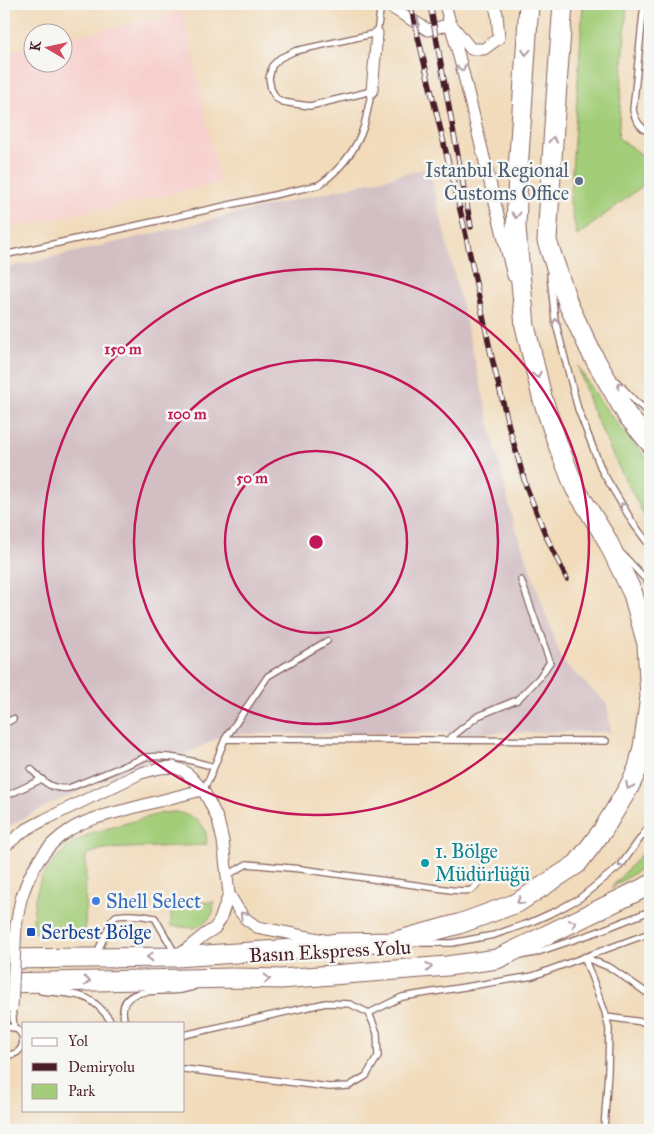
<svg xmlns="http://www.w3.org/2000/svg" width="654" height="1134" viewBox="0 0 654 1134" font-family="'IM FELL Great Primer',serif">
	<rect width="100%" height="100%" fill="#f6f6f2"/>
	<filter id="ink" filterUnits="userSpaceOnUse"><feTurbulence type="fractalNoise" baseFrequency=".02" numOctaves="2"/><feDisplacementMap in="SourceGraphic" scale="10" xChannelSelector="R" yChannelSelector="G"/><feConvolveMatrix kernelMatrix="1 2 1 2 8 2 1 2 1" color-interpolation-filters="sRGB"/></filter>
	<filter id="wash" filterUnits="userSpaceOnUse"><feTurbulence type="fractalNoise" baseFrequency=".0096" numOctaves="4" result="noise"/><feDisplacementMap in="SourceGraphic" scale="20" xChannelSelector="R" yChannelSelector="G"/><feGaussianBlur stdDeviation="1.12" result="paint"/><feColorMatrix in="noise" values="0 0 0 0 0 0 0 0 0 0 0 0 0 0 0 0 0 1.4 0 .05"/><feComposite in="paint" operator="in"/></filter>
	<g filter="url(#wash)">
		<rect width="100%" height="100%" fill="#f1dbbb"/>
		<path fill="#f7d0cd" d="M183,12L220,183L4,230V52L32,46V62H62L63,39Z"/>
		<path fill="#d2bec3" d="M429,168L512,517L562,661L607,704L611,732L225,734L176,760L141,763L46,806L4,829V269Z"/>
		<path fill="#a3cd78" stroke="#767652" d="M583,4H627L618,138L650,160V180L577,236L570,203Z
			M578,366L591,388L611,416L645,456L650,460V524L646,519L614,458L591,407Z
			M175,812C193,815 210,824 206,845L102,849L86,855L85,934L32,932L35,898L41,878L55,859L70,845L91,833L163,813Z
			M650,842V863L611,888L645,850Z
			M214,902L213,914L204,924L194,928L171,926V903Z"/>
	</g>
	<g filter="url(#ink)">
		<g fill="none" stroke-linecap="round" stroke-linejoin="round">
			<g stroke="#84615d" stroke-width="8">
				<path id="service" d="M644,4L633,110C635,120 640,128 650,133
					M4,255L319,185C340,170 356,150 364,126C367,114 369,102 372,91L310,106L295,104L283,102L276,98L271,89L269,78L272,66L280,58L295,51L377,33L381,4
					M550,275L555,320L578,409L602,471L633,523L650,546
					M617,382L637,403L650,413
					M622,554L650,584
					M4,724L13,719
					M225,739L606,741
					M449,739L478,716L517,700L539,678L550,662L521,580
					M31,769C43,781 50,790 69,788L146,757C170,755 191,760 214,767
					M203,790L210,777L225,739L268,676L327,641
					M4,797L42,779
					M226,876L247,864L301,869L451,890C457,890 465,892 471,890C482,885 482,867 484,857
					M418,943H452L494,935L529,923L556,911L580,898L621,865L650,825
					M96,955L112,920L116,916C129,914 142,915 155,918L175,953
					M524,955L535,953L597,932L650,911
					M584,957L605,1012L609,1029L608,1071L604,1130
					M584,957L611,968L650,995
					M41,991C76,995 90,990 112,1023
					M12,1007L14,1028
					M369,1013L402,997L533,976L650,933
					M606,1017L650,1023
					M125,1023C113,984 158,993 181,990C185,989 189,988 193,987
					M4,1028C29,1022 29,1060 4,1054
					M184,1035L326,1003L350,1004L369,1013L377,1033L378,1056L366,1076L349,1086L329,1087L184,1069"/>
			</g>
			<g stroke="#84615d" stroke-width="13">
				<path id="minor" d="M386,4L428,30L451,24L471,49H484L499,38L497,14L494,4
					M445,4L461,64L513,276
					M372,91L377,33
					M4,847L25,830L44,820L141,773L160,768L173,767L184,771L191,777L203,790L210,803L218,820L223,841L229,894L238,909L246,919L257,927L324,940
					M16,926C18,916 19,905 22,896C30,871 45,846 68,831C84,820 106,815 125,810C151,803 177,796 203,790
					M178,956L204,935L215,928L220,920L229,894"/>
			</g>
			<g stroke="#84615d" stroke-width="21">
				<path id="primary" d="M563,4L554,126L547,241L569,306L592,354L627,415L650,443
					M4,959L177,957L294,949L338,943L393,942L459,924L517,903L577,864L603,830L629,787L638,768L643,747L650,697L647,644L633,594L606,538L575,488L558,445L542,397L525,326L516,228L518,171L529,4
					M4,983L231,978L281,979L447,966L497,959L650,885"/>
			</g>
			<use href="#service" stroke="#fff" stroke-width="5.5"/>
			<use href="#minor" stroke="#fff" stroke-width="11"/>
			<use href="#primary" stroke="#fff" stroke-width="19"/>
			<g stroke="#4a1f2b" stroke-width="5.5">
				<path id="rail" d="M410,4L463,222L491,354L509,427L526,486L546,536L567,579
					M430,4L471,227"/>
			</g>
			<use href="#rail" stroke="#f6f6f2" stroke-width="4" stroke-dasharray="11" stroke-linecap="butt"/>
			<g stroke="#84615d" stroke-width="13" stroke-linecap="butt">
				<path id="minor-bridge" d="M12,1007L16,926"/>
			</g>
			<use href="#minor-bridge" stroke="#fff" stroke-width="11"/>
		</g>
		<defs><path id="oneway-chevron" d="M-2-3.5L2.5 0L-2 3.5" fill="none" stroke-width="1.6" stroke-linecap="round" stroke-linejoin="round" transform="scale(1.25)"/></defs>
		<g stroke="#ae9aa0">
			<use href="#oneway-chevron" transform="translate(417 23) rotate(32)"/>
			<use href="#oneway-chevron" transform="translate(526 52) rotate(94)"/>
			<use href="#oneway-chevron" transform="translate(462 68) rotate(76)"/>
			<use href="#oneway-chevron" transform="translate(553 140) rotate(-87)"/>
			<use href="#oneway-chevron" transform="translate(516 215) rotate(92)"/>
			<use href="#oneway-chevron" transform="translate(556 322) rotate(-101)"/>
			<use href="#oneway-chevron" transform="translate(537 375) rotate(77)"/>
			<use href="#oneway-chevron" transform="translate(620 385) rotate(-132)"/>
			<use href="#oneway-chevron" transform="translate(623 506) rotate(-121)"/>
			<use href="#oneway-chevron" transform="translate(629 786) rotate(117)"/>
			<use href="#oneway-chevron" transform="translate(621 864) rotate(133)"/>
			<use href="#oneway-chevron" transform="translate(520 901) rotate(151)"/>
			<use href="#oneway-chevron" transform="translate(243 915) rotate(-133)"/>
			<use href="#oneway-chevron" transform="translate(573 923) rotate(-26)"/>
			<use href="#oneway-chevron" transform="translate(150 957) rotate(179)"/>
			<use href="#oneway-chevron" transform="translate(429 967) rotate(-5)"/>
			<use href="#oneway-chevron" transform="translate(267 979) rotate(1)"/>
			<use href="#oneway-chevron" transform="translate(87 981) rotate(-1)"/>
		</g>
	</g>
	<g fill="none" stroke="#c2185b" stroke-width="2.5">
		<circle cx="316" cy="542" r="91"/>
		<circle cx="316" cy="542" r="182"/>
		<circle cx="316" cy="542" r="273"/>
	</g>
	<circle fill="#5c6f8a" stroke="#f6f6f2" stroke-width="2" cx="579" cy="181" r="5"/>
	<circle fill="#0f9aa8" stroke="#f6f6f2" stroke-width="2" cx="425" cy="863" r="5"/>
	<circle fill="#3f7fe0" stroke="#f6f6f2" stroke-width="2" cx="96" cy="901" r="5"/>
	<rect fill="#1a4fb4" stroke="#f6f6f2" stroke-width="2" x="26" y="927" width="10" height="10" rx="2.5"/>
	<g text-anchor="middle" dominant-baseline="central" stroke-width="5" stroke-linejoin="round" paint-order="stroke">
		<g font-size="20" fill="#4e5e75" stroke="#f6f6f2" text-anchor="end">
			<text x="569" y="170">Istanbul Regional<tspan x="569" dy="23">Customs Office</tspan></text>
		</g>
		<g font-size="20" fill="#0d838f" stroke="#f6f6f2" text-anchor="start">
			<text x="435" y="851">1. Bölge<tspan x="435" dy="23">Müdürlüğü</tspan></text>
		</g>
		<g font-size="20" fill="#366cbe" stroke="#f6f6f2" text-anchor="start">
			<text x="106" y="901">Shell Select</text>
		</g>
		<g font-size="20" fill="#164399" stroke="#f6f6f2" text-anchor="start">
			<text x="41" y="932">Serbest Bölge</text>
		</g>
		<g font-size="20" fill="#4a1f2b" stroke="#f6f6f2">
			<text transform="translate(330 951) rotate(-3)">Basın Ekspress Yolu</text>
		</g>
	</g>
	<circle cx="316" cy="542" r="8" fill="#c2185b" stroke="#f6f6f2" stroke-width="2.5"/>
	<g font-size="15" text-anchor="middle" font-weight="bold" fill="#c2185b" stroke="#f6f6f2" stroke-width="5" stroke-linejoin="round" paint-order="stroke">
		<text x="123" y="354">150 m</text>
		<text x="187" y="419">100 m</text>
		<text x="252" y="483">50 m</text>
	</g>
	<rect width="654" height="1134" fill="none" stroke="#f6f6f2" stroke-width="20"/>
	<rect x="22" y="1022" width="162" height="90" fill="#f6f6f2" stroke="#b1a0a2"/>
	<rect x="32" y="1038" width="25" height="8" fill="#ffffff" stroke="#b1a0a2"/>
	<text x="68" y="1046" font-size="15" fill="#4a1f2b">Yol</text>
	<rect x="32" y="1063" width="25" height="8" fill="#4a1f2b" stroke="#b1a0a2"/>
	<text x="68" y="1072" font-size="15" fill="#4a1f2b">Demiryolu</text>
	<rect x="32" y="1084" width="25" height="15" fill="#a3cd78" stroke="#b1a0a2"/>
	<text x="68" y="1096" font-size="15" fill="#4a1f2b">Park</text>
	<g transform="translate(48 48) rotate(279)"><circle r="24" fill="#f6f6f2" stroke="#b1a0a2"/>
	<path d="M0-4L9 19L0 12L-9 19Z" fill="#d1495b"/>
	<text y="-8" font-size="14" font-weight="bold" text-anchor="middle" fill="#4a1f2b">K</text>
	</g>
</svg>
